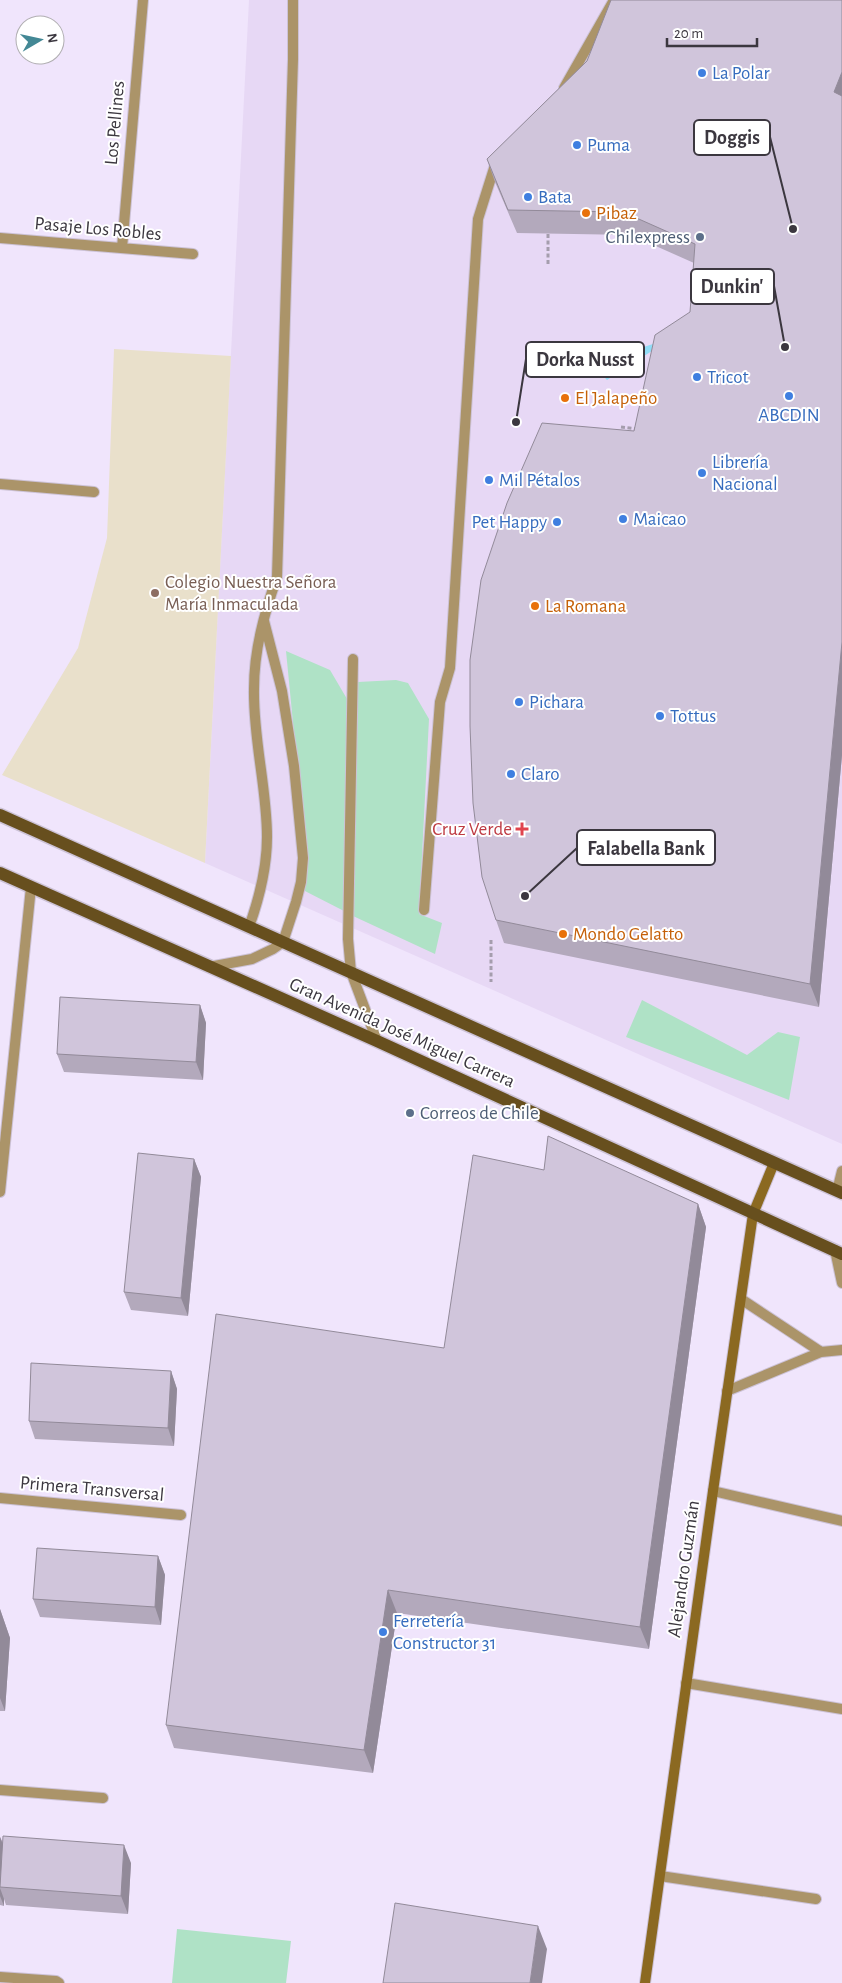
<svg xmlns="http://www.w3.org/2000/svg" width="842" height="1983" viewBox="0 0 842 1983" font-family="'Alegreya Sans',sans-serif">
	<rect width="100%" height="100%" fill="#f0e5fc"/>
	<path fill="#e7d8f5" d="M249,0H842V1144L205,863Z"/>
	<path fill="#e9e0cb" d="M114,349L231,356L205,863L2,775L78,648L107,538Z"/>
	<path fill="#afe2c6" d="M286,651L330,670L350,704L344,911L301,889L298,774Z
		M396,680L408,683L429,719L419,914L442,923L435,954L353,916L358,682Z
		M642,1000L747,1055L778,1032L800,1037L789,1100L626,1037Z
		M177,1929L291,1941L286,1983H172Z"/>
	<path fill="#91dcf6" d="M656,343L658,347L607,380L592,364Z"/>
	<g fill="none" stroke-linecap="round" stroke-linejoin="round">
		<g stroke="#ccc2d6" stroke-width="12">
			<path id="lane" d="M564,88L614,0
				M353,659L348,939L351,972L377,1041
				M424,910L440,702L450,668L478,219L496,162
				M249,927C259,899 267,867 267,837C267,788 253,739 254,689C254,650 264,614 277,577L293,59V0
				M209,967L252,959L273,949L283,942L296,902L301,882L303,858L294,766L282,691L264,621
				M837,1191L842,1171
				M835,1250L842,1283
				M741,1299L821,1352
				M727,1391L821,1352L842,1350
				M0,1790L103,1798
				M0,1977L56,1981L59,1983"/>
		</g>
		<g stroke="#ccc2d6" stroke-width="12">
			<path id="street" d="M0,238L193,254
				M122,248L143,0
				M0,484L94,492
				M0,1192L31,887
				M713,1491L842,1521
				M0,1498L181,1515
				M686,1683L842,1709
				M660,1876L816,1899"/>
		</g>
		<g stroke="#ccc2d6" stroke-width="12">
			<path id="secondary" d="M645,1983L713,1491L753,1214L774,1163"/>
		</g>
		<g stroke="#ccc2d6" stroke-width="15">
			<path id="primary" d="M0,815L842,1193
				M0,873L377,1041L842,1254"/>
		</g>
		<path stroke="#a59dad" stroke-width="3" stroke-dasharray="4 2.5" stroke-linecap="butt" d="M548,234V264
			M621,427L638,429
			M491,940V982"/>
		<use href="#lane" stroke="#ab9469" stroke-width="10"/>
		<use href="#street" stroke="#ab9469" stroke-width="10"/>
		<use href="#secondary" stroke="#8b6921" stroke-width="10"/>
		<use href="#primary" stroke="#674f1e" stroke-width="12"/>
	</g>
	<path fill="#b3a9bc" d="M842,0V755L819,1007L504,943L496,920L634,431L690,312L694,263L631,235L517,233L495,182L487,159L587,61Z
		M200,1005L206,1023L203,1080L64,1072L57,1054Z
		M194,1159L201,1177L188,1316L131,1310L124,1292Z
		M698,1204L706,1227L649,1649L397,1613L373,1773L174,1748L166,1725L444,1348Z
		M171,1371L177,1389L174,1446L35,1439L29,1421Z
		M158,1556L165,1575L161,1625L40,1617L33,1599Z
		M0,1609L10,1638L5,1711H0Z
		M0,1837L3,1843L131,1863L128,1914L6,1905L4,1899V1906L0,1905Z"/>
	<path fill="#928a99" d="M842,72V115L834,92Z
		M842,642V755L819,1007L810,984Z
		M200,1005L206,1023L203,1080L196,1062Z
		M194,1159L201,1177L188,1316L181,1298Z
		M698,1204L706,1227L649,1649L640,1627Z
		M171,1371L177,1389L174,1446L168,1428Z
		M158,1556L165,1575L161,1625L155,1607Z
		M388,1590L397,1613L373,1773L364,1750Z
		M0,1609L10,1638L5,1711L0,1698Z
		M0,1837L7,1855L0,1887Z
		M124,1845L131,1863L128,1914L121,1896Z
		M0,1888L4,1899V1906L0,1896Z
		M538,1926L547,1949L542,1983H530Z"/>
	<path fill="#d0c5db" stroke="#928a99" d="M611,0H842V72L834,92L842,96V642L810,984L496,920L482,877L473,803L470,726V660L481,580L507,503L542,423L634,431L655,335L690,312L695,244L623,212L508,210L487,159L587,61Z
		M60,997L200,1005L196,1062L57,1054Z
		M548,1136L698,1204L640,1627L388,1590L364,1750L166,1725L216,1314L444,1348L473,1155L544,1170Z
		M138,1153L194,1159L181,1298L124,1292Z
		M31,1363L171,1371L168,1428L29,1421Z
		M37,1548L158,1556L155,1607L33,1599Z
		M3,1836L124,1845L121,1896L0,1887Z
		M395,1903L538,1926L530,1983H383Z"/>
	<g fill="#3f7fe0" stroke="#fff" stroke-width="2">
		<circle cx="702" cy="73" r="5"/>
		<circle cx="577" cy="145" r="5"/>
		<circle cx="528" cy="197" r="5"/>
		<circle cx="697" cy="377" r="5"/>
		<circle cx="789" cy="396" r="5"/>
		<circle cx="702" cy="473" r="5"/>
		<circle cx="489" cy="480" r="5"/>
		<circle cx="623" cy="519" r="5"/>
		<circle cx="557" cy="522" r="5"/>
		<circle cx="519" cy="702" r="5"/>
		<circle cx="660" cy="716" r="5"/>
		<circle cx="511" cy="774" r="5"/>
		<circle cx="383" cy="1632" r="5"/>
	</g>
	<g fill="#e8710a" stroke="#fff" stroke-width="2">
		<circle cx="586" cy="213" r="5"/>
		<circle cx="565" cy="398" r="5"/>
		<circle cx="535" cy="606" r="5"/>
		<circle cx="563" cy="934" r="5"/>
	</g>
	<g fill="#5c6f8a" stroke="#fff" stroke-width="2">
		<circle cx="700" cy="237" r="5"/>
		<circle cx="410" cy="1113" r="5"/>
	</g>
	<circle fill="#8d6e63" stroke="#fff" stroke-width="2" cx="155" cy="593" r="5"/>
	<path fill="#e0444e" stroke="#fff" stroke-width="2" d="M519.5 821.5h5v5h5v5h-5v5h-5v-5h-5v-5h5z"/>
	<g text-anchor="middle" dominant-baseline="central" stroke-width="4" stroke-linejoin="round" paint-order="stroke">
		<g font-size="19" fill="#366cbe" stroke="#fff" text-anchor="start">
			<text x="712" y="73">La Polar</text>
			<text x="587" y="145">Puma</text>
			<text x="538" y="197">Bata</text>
			<text x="707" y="377">Tricot</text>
			<text x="789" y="415" text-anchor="middle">ABCDIN</text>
			<text x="712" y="462">Librería<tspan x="712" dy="22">Nacional</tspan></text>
			<text x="499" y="480">Mil Pétalos</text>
			<text x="633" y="519">Maicao</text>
			<text x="547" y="522" text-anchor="end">Pet Happy</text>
			<text x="529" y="702">Pichara</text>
			<text x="670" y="716">Tottus</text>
			<text x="521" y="774">Claro</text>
			<text x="393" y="1621">Ferretería<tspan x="393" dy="22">Constructor 31</tspan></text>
		</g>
		<g font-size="19" fill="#3b373f" stroke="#fff">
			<text transform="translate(115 123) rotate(-85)">Los Pellines</text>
			<text transform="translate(98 229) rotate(5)">Pasaje Los Robles</text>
			<text transform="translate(402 1033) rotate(24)">Gran Avenida José Miguel Carrera</text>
			<text transform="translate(92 1489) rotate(5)">Primera Transversal</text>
			<text transform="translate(684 1569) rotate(-82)">Alejandro Guzmán</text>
		</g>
		<g font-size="19" fill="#c56008" stroke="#fff" text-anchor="start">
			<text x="596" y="213">Pibaz</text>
			<text x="575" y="398">El Jalapeño</text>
			<text x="545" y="606">La Romana</text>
			<text x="573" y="934">Mondo Gelatto</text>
		</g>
		<g font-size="19" fill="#4e5e75" stroke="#fff" text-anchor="end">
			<text x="690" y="237">Chilexpress</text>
			<text x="420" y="1113" text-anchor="start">Correos de Chile</text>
		</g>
		<g font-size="19" fill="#785e54" stroke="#fff" text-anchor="start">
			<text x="165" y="582">Colegio Nuestra Señora<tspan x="165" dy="22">María Inmaculada</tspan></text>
		</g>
		<g font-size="19" fill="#be3a42" stroke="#fff" text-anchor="end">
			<text x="512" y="829">Cruz Verde</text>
		</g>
	</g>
	<path fill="none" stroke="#3b373f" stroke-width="2" d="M793 229L770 137M785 347L774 286M516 422L526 359M525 896L577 848"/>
	<g fill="#3b373f" stroke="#fff" stroke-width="2">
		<circle cx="793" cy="229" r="5"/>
		<circle cx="785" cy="347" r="5"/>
		<circle cx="516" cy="422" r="5"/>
		<circle cx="525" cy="896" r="5"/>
	</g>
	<g fill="#fff" stroke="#3b373f" stroke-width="2">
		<rect x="694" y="120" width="76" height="35" rx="5"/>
		<rect x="691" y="269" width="83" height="35" rx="5"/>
		<rect x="526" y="342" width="118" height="35" rx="5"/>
		<rect x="577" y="830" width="138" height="35" rx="5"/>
	</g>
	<g font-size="20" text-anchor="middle" font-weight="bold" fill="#3b373f">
		<text x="732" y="144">Doggis</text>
		<text x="732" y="293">Dunkin'</text>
		<text x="585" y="366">Dorka Nusst</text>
		<text x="646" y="855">Falabella Bank</text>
	</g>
	<g transform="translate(40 40) rotate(81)"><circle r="24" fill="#ffffff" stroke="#b1afb2"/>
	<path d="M0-4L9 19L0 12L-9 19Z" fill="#438895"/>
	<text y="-8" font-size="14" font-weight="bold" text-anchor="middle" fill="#3b373f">N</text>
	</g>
	<path d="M667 38v8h90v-8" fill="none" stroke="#3b373f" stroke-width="2.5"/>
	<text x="674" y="38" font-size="15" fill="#3b373f" stroke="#ffffff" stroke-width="4" paint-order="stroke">20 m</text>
</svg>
